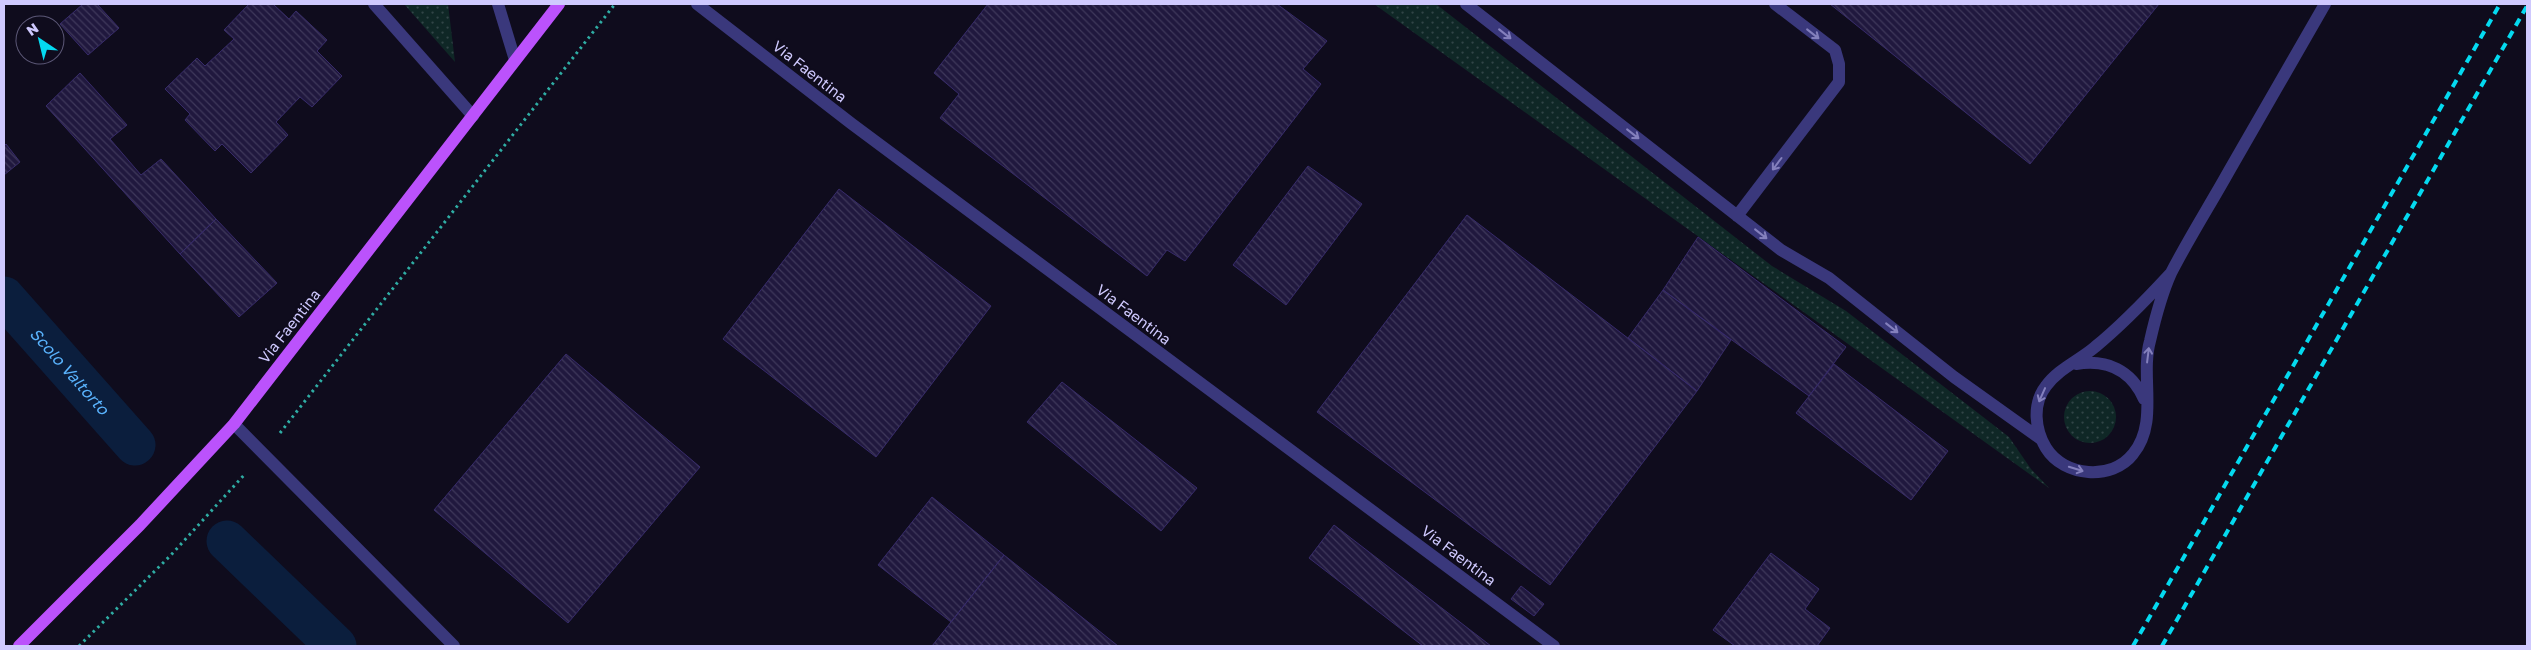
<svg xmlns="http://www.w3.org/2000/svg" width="2531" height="650" viewBox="0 0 2531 650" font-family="'Golos Text',sans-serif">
	<defs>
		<pattern id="grass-dots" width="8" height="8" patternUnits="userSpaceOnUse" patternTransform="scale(1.25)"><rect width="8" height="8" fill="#0f2726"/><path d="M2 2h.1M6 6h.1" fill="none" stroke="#314547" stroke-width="1.8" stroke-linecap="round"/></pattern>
		<pattern id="building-back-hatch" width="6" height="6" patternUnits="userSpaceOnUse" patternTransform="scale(1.25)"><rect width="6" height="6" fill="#20183e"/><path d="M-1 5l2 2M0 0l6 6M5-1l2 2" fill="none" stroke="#3f385b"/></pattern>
	</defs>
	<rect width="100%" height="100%" fill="#0f0c1d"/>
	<path fill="url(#grass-dots)" d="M404,4H448L455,62Z
		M1374,4H1436L1772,266L1846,311L2009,437L2031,469L2049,488Z
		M2064 417a26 26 0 1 1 52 0a26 26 0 1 1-52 0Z"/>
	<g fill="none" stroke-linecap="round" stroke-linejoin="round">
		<g stroke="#0b1e3d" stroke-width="41">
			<path id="s1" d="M4,297L135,445"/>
			<path d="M227,541L336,646"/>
		</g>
	</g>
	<path fill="url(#building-back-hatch)" stroke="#372b6a" d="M83,4H97L119,28L88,55L60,24Z
		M249,4H273L289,19L296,11L327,40L317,51L342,76L312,107L300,97L276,122L288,135L251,173L222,144L215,151L185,120L190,114L165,89L197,58L205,66L234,39L224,30Z
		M988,4H1277L1327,41L1303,69L1321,84L1185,261L1167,250L1147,276L940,118L959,94L934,73Z
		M1830,4H2159L2030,164Z
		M80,73L127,125L110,139L141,175L161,159L216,219L180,254L46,106Z
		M6,144L20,162L4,175V146Z
		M1308,166L1362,204L1286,305L1233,265Z
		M839,189L991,306L876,457L723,339Z
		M1467,215L1697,391L1550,585L1317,412Z
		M216,219L277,283L239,317L180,254Z
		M1698,237L1846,347L1809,396L1663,290Z
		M1663,290L1731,340L1697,391L1628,338Z
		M566,354L700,467L568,623L434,510Z
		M1834,364L1948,451L1911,500L1796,413Z
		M1062,382L1197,488L1161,531L1027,422Z
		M932,497L1004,555L951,622L878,565Z
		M1334,525L1491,646H1423L1309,558Z
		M1771,553L1819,589L1805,609L1830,628L1817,646H1735L1713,630Z
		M1004,555L1118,646H932Z
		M1521,586L1544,604L1534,616L1511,599Z"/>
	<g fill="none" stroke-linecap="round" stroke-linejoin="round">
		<path stroke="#2fada4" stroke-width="3" stroke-dasharray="2.5 4" stroke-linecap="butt" d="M280,433L615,4
			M79,646L171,555L245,474"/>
		<path stroke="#3a387c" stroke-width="12" d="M374,4L473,116
			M498,4L515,60
			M697,4L852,124L1554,646
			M1466,4L1781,250L1829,278L1954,377L2041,439
			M1737,216L1839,82V64L1835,50L1775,4
			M2170,274C2146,300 2122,325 2095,347C2080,360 2058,369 2046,386C2032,404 2035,430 2046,448C2064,477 2112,481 2133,454C2159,423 2140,377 2150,341C2155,319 2162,293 2171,273C2189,238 2210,205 2229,171C2261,115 2293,60 2325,4
			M2076,364C2107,359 2131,370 2144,399
			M234,424L454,646"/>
		<path stroke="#bb52fc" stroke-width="12" d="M19,646L140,525L234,424L559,4"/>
		<path stroke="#04daf0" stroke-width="4" stroke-dasharray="8 6" stroke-linecap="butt" d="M2133,646L2500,4
			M2162,646L2527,6"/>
	</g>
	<defs><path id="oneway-shaft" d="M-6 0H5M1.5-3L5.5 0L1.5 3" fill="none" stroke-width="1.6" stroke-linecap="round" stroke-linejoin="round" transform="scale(1.25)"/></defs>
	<g stroke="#8480bd">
		<use href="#oneway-shaft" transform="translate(1505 34) rotate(38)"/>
		<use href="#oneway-shaft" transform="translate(1813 34) rotate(38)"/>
		<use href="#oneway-shaft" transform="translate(1633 134) rotate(38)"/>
		<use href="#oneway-shaft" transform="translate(1777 164) rotate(127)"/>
		<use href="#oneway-shaft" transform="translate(1761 234) rotate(38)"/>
		<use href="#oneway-shaft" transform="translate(1892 328) rotate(38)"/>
		<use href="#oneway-shaft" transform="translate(2148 355) rotate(-83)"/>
		<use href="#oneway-shaft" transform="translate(2042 395) rotate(114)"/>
		<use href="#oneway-shaft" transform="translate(2076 469) rotate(17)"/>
	</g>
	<g text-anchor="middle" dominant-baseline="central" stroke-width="4" stroke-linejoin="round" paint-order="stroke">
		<g font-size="15" fill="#cfc9fe" stroke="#0f0c1d">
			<text transform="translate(810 71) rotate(38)">Via Faentina</text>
			<text transform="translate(1134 314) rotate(37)">Via Faentina</text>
			<text transform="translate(289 326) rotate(-52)">Via Faentina</text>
			<text transform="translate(1459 555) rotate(37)">Via Faentina</text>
		</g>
		<g font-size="16" font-style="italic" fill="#59b2fc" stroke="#0f0c1d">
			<text stroke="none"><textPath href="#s1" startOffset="99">Scolo Valtorto</textPath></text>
		</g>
	</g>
	<rect width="2531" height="650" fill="none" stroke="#cfc9fe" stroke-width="10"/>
	<g transform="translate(40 40) rotate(325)"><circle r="24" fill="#0f0c1d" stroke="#5c5877"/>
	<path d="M0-4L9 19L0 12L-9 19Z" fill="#04daf0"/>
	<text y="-8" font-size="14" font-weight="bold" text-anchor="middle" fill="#cfc9fe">N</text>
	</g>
</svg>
